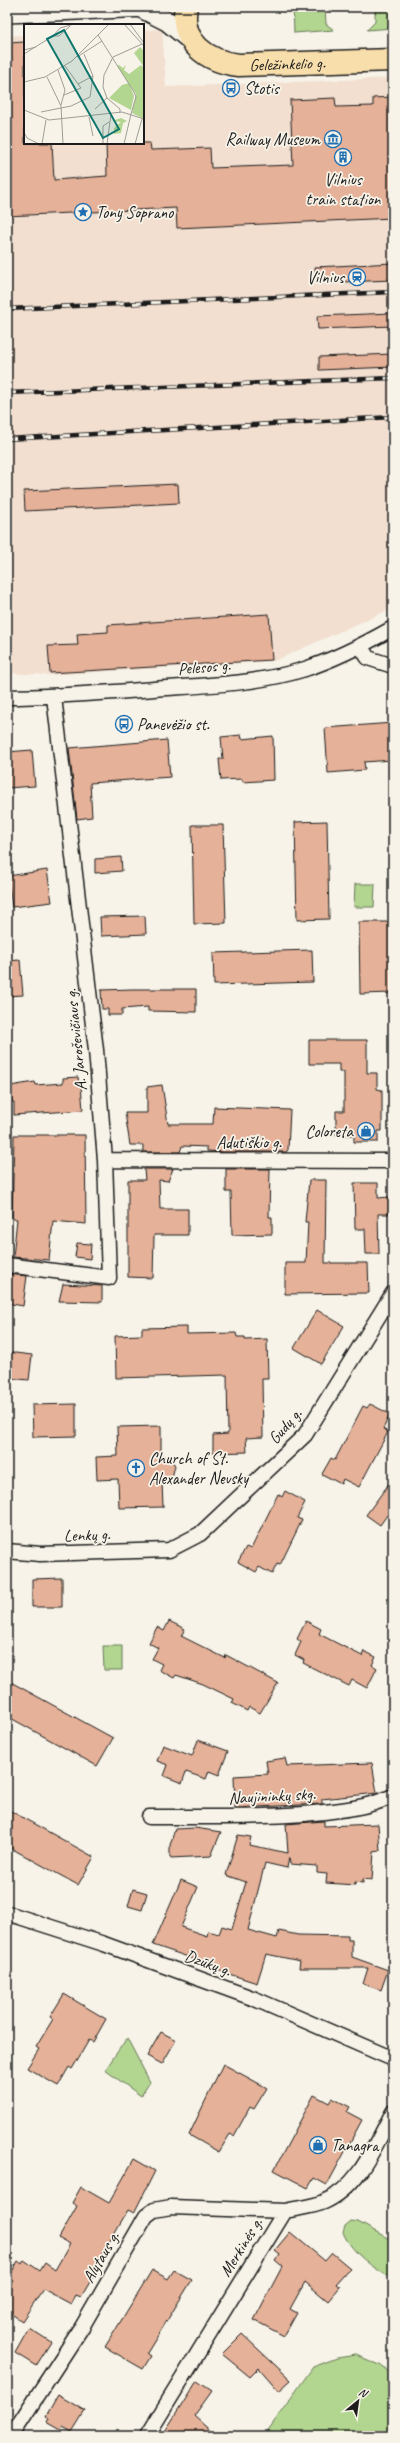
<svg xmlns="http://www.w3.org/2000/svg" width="400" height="2443" viewBox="0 0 400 2443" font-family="Caveat,sans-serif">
	<rect width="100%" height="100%" fill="#f7f3e8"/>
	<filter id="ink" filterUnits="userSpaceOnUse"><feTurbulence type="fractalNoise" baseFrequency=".025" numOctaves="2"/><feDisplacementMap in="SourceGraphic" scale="8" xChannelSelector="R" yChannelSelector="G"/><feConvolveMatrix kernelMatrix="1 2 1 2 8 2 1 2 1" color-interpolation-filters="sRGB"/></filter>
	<g filter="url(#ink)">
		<path fill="#f2dfd0" d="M162,29L166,87L393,78V608L274,661L50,675L7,673V36L25,35V143H143V30Z"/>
		<path fill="#b2d590" stroke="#677856" d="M293,7H325L326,24L334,30L294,33Z
			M375,7H393V28L367,30L375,22Z
			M355,884H375L374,907H354Z
			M103,1646H122V1670H104Z
			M127,2038L150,2082L141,2096L105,2070Z
			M351,2221L358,2222L393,2241V2279C373,2268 353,2254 343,2233L345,2226Z
			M356,2355L380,2365L393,2375V2436H264L313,2367L337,2358Z"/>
		<path fill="#e5b198" stroke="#1c1c1c" d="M25,42V143H52L54,180L107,176L106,143H150L151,150L210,148L211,168L293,165L290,100L335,98L336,107L373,106V98L393,97V218L177,228L176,208L7,216V43Z
			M393,263V280L316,283L315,267Z
			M393,313V326L318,329L317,316Z
			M393,354V367L319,370V357Z
			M178,484L179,503L25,511L24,491Z
			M269,614L272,660L50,673L48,646L78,645L77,634L108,632V625Z
			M393,723V760L364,762L365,770L328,773L325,728Z
			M241,735L242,739L273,736L274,780L243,782L242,779L221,780L219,759H223L221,737Z
			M167,740L170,777L90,783L92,817L77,819L69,748Z
			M32,750L35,786L7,788V752Z
			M327,821L329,919L297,920L295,822Z
			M192,825H223L226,923L194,924Z
			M121,857L122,871L95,873V859Z
			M47,870L52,902L12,907L8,876Z
			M145,916L146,934L101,936L100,917Z
			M359,922H393V993L360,994Z
			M312,950L313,982L214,985L213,953Z
			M20,960L23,995L7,996V961Z
			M132,989H196V1012L148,1011V1007L122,1009V1015H108V1009H102L101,990Z
			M309,1040H367V1073H377V1089L382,1090V1131H378V1142H354V1135H336V1111H344V1072H339V1064H309Z
			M78,1077L79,1086L81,1085L83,1110L14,1115V1102H12L10,1086L35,1082L36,1085L63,1083V1078Z
			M162,1085L168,1124H213L214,1107L290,1110L288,1150L286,1152H225L207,1151V1147L182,1146L180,1152H143V1145H130L125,1113H147V1087Z
			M14,1135H85L86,1224L53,1221L49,1260L13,1257L17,1219H12Z
			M144,1169H173L168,1181L159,1180L160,1209H188V1235H154L153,1278L128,1277V1180H145Z
			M226,1169H270L269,1217H272V1234L232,1235L231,1192H226Z
			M309,1180H326L325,1263H368L369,1293L285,1294V1263H306L308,1222H305Z
			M354,1183H378V1198L389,1197V1214H378L379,1254H366L365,1229H355Z
			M77,1243L91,1244L90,1259L75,1257Z
			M7,1274L27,1276L23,1306L7,1303Z
			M63,1284L102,1286V1302L59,1301Z
			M317,1310L344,1326L321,1364L294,1348Z
			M187,1327V1334L236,1333L237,1337H245V1340L267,1339L268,1379H262L263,1437L246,1438L247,1452L213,1453V1435L228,1434L227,1375L116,1378L115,1336L142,1335V1328Z
			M7,1352L32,1355L29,1380L7,1378Z
			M76,1404V1436L33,1437L32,1405Z
			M370,1404L390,1414L383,1429L388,1432L359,1487L343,1479L341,1484L322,1474L331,1458L335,1460L363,1406L367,1408Z
			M161,1426V1455L172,1460L175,1466L172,1477L162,1482L163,1507L119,1508L118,1479L97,1480L96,1457L118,1456L117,1427Z
			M393,1478V1507L380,1525L366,1515Z
			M285,1491L305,1502L297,1518L302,1520L280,1565L277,1564L272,1574L259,1567L256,1572L238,1562L246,1547L251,1549L278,1494L282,1497Z
			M62,1578V1607H32V1579Z
			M169,1621L185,1629L181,1636L225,1658L226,1655L278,1683L260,1713L249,1707L247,1711L232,1703L234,1699L203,1684L176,1675L174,1678L159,1670L162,1664L152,1659L158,1648L149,1643L157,1627L164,1631Z
			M306,1621L321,1629L319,1634L362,1656L364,1651L376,1657L372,1665L377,1668L367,1688L352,1680L349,1686L303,1663L304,1660L295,1655L301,1642L297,1639Z
			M7,1680L113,1738L97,1766L7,1716Z
			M198,1740L228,1751L219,1775L209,1771L206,1779L186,1772L182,1783L164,1776L168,1765L157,1761L163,1745L192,1756Z
			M285,1758L287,1766L372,1763L377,1793L322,1799V1804L235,1808L234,1776L268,1774L266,1761Z
			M7,1809L94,1857L78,1885L7,1846Z
			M324,1821V1826L378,1824L380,1851L374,1852L372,1880L363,1879V1883L355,1882V1885L326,1883L327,1874L317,1873V1866L290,1864L289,1857L287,1868L265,1863L248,1930L277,1938L279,1931L298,1935L348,1936V1940H352V1957L388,1970L381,1990L363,1984L368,1968H299L300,1961L266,1954L257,1983L192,1962L194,1959L153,1945L181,1880L198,1887L181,1927L207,1936L208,1931L219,1934L222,1926L232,1929L246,1882L226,1875L238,1835L251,1837L249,1845L288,1853L286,1824Z
			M195,1828L221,1832L211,1856L170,1858V1845L175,1829Z
			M133,1889L147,1893L142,1910L128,1906Z
			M64,1994L106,2019L93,2042L89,2040L72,2069L69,2067L58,2086L27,2068L39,2049L36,2047L53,2019L50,2017Z
			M161,2032L176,2040L162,2064L147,2056Z
			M223,2064L267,2088L254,2109L250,2107L234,2136L230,2134L219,2152L189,2135Z
			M314,2095L329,2103L332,2098L350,2107L347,2112L362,2120L327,2185L314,2178L308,2188L274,2170Z
			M134,2159L155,2171L134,2213L128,2210L94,2268L97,2270L81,2297L76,2295L71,2304L43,2289L22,2321L7,2311V2292L14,2281L9,2277L18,2261L22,2264L24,2260L40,2271L45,2263L55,2270L70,2244L59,2238L77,2206L72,2203L81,2187L109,2203Z
			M290,2232L325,2261L332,2253L350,2268L336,2284L340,2287L328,2301L305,2282L290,2309L297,2313L284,2336L254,2320L282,2267L275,2261L280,2254L275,2250Z
			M152,2270L168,2279L174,2270L192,2280L147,2353L151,2356L143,2369L105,2347Z
			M29,2328L51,2342L36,2366L15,2353Z
			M242,2334L291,2380L279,2391L259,2368L250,2377L222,2354Z
			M197,2381L212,2391L194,2416L216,2436H162Z
			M58,2395L85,2411L72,2432L63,2427L61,2430L47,2422L49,2418L46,2416Z"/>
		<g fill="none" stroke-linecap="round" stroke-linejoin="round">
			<g stroke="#1c1c1c" stroke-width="17">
				<path id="street" d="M361,647L368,658L393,666
					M7,697C61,697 114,692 167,688C213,685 261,683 305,669C336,659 365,644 393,628
					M105,1160L393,1161
					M7,1265L109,1278L105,1160L96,1050L54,697
					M7,1551L40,1554L169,1550L200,1534L305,1435L393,1293
					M149,1817C201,1817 253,1818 304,1814C335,1811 365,1809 393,1796
					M7,1913L104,1944L255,1999L393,2059
					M11,2436L82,2327L146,2216L154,2210L171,2207L285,2211
					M147,2436L285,2211C297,2208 312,2207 324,2202C360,2186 375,2145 393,2112"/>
			</g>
			<g stroke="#1c1c1c" stroke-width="22">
				<path id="secondary" d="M143,9L167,21L189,39
					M7,13L147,7"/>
			</g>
			<g stroke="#1c1c1c" stroke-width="25">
				<g id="primary">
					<path id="s1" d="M186,7C179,42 208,62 239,65L393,60"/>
				</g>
			</g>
			<use href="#street" stroke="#f7f3e8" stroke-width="14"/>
			<use href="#secondary" stroke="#f7f3e8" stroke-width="19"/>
			<use href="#primary" stroke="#f8deab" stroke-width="22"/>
			<g stroke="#1c1c1c" stroke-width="4.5">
				<path id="rail" d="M7,309L393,292
					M7,393L393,378
					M7,439L393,417"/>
			</g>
			<use href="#rail" stroke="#f7f3e8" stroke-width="3" stroke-dasharray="9" stroke-linecap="butt"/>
		</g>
	</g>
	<defs>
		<g id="bus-ring" transform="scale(0.9)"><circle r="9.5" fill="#f7f3e8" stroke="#1f6fb2" stroke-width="1.5"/><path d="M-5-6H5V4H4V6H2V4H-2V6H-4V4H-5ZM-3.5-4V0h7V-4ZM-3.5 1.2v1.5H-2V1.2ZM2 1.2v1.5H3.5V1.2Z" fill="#1f6fb2"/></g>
		<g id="museum-ring" transform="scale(0.9)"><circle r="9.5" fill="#f7f3e8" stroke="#1f6fb2" stroke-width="1.5"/><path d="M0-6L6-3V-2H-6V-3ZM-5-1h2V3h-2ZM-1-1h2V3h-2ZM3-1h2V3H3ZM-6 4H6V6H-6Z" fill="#1f6fb2"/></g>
		<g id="building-ring" transform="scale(0.9)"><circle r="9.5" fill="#f7f3e8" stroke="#1f6fb2" stroke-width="1.5"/><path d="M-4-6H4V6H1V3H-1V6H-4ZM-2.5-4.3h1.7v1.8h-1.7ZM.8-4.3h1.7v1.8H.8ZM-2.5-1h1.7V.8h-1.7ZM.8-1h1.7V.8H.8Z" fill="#1f6fb2"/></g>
		<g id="sight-ring" transform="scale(0.9)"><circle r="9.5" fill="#f7f3e8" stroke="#1f6fb2" stroke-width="1.5"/><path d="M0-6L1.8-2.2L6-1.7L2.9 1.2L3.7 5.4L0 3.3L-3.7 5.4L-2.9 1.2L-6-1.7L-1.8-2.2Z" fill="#1f6fb2"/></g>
		<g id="station-ring" transform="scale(0.9)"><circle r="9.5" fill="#f7f3e8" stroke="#1f6fb2" stroke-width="1.5"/><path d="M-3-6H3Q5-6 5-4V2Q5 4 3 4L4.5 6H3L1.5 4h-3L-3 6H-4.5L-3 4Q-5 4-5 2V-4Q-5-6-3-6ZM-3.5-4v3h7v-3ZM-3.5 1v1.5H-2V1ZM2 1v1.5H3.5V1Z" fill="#1f6fb2"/></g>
		<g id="shop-ring" transform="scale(0.9)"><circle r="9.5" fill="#f7f3e8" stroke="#1f6fb2" stroke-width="1.5"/><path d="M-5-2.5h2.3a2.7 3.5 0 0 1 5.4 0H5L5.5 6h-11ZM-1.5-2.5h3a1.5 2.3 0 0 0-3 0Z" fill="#1f6fb2"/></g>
		<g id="church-ring" transform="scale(0.9)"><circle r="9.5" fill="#f7f3e8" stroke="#1f6fb2" stroke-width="1.5"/><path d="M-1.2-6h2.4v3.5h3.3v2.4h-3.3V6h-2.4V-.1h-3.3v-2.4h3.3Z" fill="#1f6fb2"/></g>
	</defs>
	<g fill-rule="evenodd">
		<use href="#bus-ring" x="231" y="88"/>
		<use href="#museum-ring" x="333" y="139"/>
		<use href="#building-ring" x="343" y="157"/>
		<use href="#sight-ring" x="83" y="212"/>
		<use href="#station-ring" x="357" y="277"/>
		<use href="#bus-ring" x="124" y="724"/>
		<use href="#shop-ring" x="366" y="1131"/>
		<use href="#church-ring" x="136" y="1468"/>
		<use href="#shop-ring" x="318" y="2145"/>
	</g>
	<g text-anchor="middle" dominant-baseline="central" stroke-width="3.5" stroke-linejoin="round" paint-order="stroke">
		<g font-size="17" fill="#1c1c1c" stroke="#f7f3e8">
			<text stroke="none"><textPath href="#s1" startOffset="138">Geležinkelio g.</textPath></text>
			<text transform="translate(204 667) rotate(-5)">Pelesos g.</text>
			<text transform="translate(76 1040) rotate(-96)">A. Jaroševičiaus g.</text>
			<text x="249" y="1142">Adutiškio g.</text>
			<text transform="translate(285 1426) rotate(-49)">Gudų g.</text>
			<text transform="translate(87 1535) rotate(-2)">Lenkų g.</text>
			<text transform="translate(272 1796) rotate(-3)">Naujininkų skg.</text>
			<text transform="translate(208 1963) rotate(20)">Dzūkų g.</text>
			<text transform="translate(241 2247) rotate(-58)">Merkinės g.</text>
			<text transform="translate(101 2257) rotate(-60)">Alytaus g.</text>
		</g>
		<g font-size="17" fill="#1c1c1c" stroke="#f7f3e8" text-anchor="start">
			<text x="244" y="88">Stotis</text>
			<text x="320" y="139" text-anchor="end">Railway Museum</text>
			<text x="343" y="179" text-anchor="middle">Vilnius<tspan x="343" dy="20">train station</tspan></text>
			<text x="96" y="212">Tony Soprano</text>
			<text x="344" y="277" text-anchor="end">Vilnius</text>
			<text x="137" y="724">Panevėžio st.</text>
			<text x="353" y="1131" text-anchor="end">Coloreta</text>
			<text x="149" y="1458">Church of St.<tspan x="149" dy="20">Alexander Nevsky</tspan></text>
			<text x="331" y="2145">Tanagra</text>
		</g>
	</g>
	<g transform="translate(24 24)">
		<rect width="120" height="120" fill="#f7f3e8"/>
		<path d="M116,23L120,27V43L110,29ZM95,41L99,44L102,41L100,46L105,50L117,41L120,44V95L108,89L112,70L93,42ZM105,59L110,72L107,86L85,74L98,61ZM97,94L103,97L99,99L97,109L90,110V104L97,98L88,97Z" fill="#b2d590"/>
		<path fill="none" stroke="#9f9d96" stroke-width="1" d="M100,0L120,22M106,0L120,19M74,11L110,68L112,73L107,90M29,12H35L46,2M0,26L12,23M0,30L29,12L36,4L50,0M53,33L78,17M89,33L80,51L79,63L83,74L96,85V89M89,33L118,20M34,46L41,66L37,81M23,53L37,82L39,120M0,58L21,53L48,37L85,0M54,60L69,52M40,71L57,64L41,42M71,85L83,74M0,86L25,96L98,88L120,95M17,88L47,82L66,73L69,52L60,30M65,93L69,112M1,110L3,114L15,120M18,120L22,96M79,120V102L85,98M83,120L87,90M100,120L107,90M111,120L118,95"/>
		<path fill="#0f766e" fill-opacity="0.15" stroke="#0f766e" stroke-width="2" d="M40,6L95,105L79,114L23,15Z"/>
		<rect width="120" height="120" fill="none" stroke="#1c1c1c" stroke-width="2"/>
	</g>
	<rect width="400" height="2443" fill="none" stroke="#f7f3e8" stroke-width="24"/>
	<rect x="12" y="12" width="376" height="2419" fill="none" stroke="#1c1c1c" stroke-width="1.5" filter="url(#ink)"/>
	<g transform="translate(358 2401) rotate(29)" stroke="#f7f3e8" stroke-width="3" paint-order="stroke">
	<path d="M0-3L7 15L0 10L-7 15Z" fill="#1c1c1c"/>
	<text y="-6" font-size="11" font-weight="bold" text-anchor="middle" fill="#1c1c1c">N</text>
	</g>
</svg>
